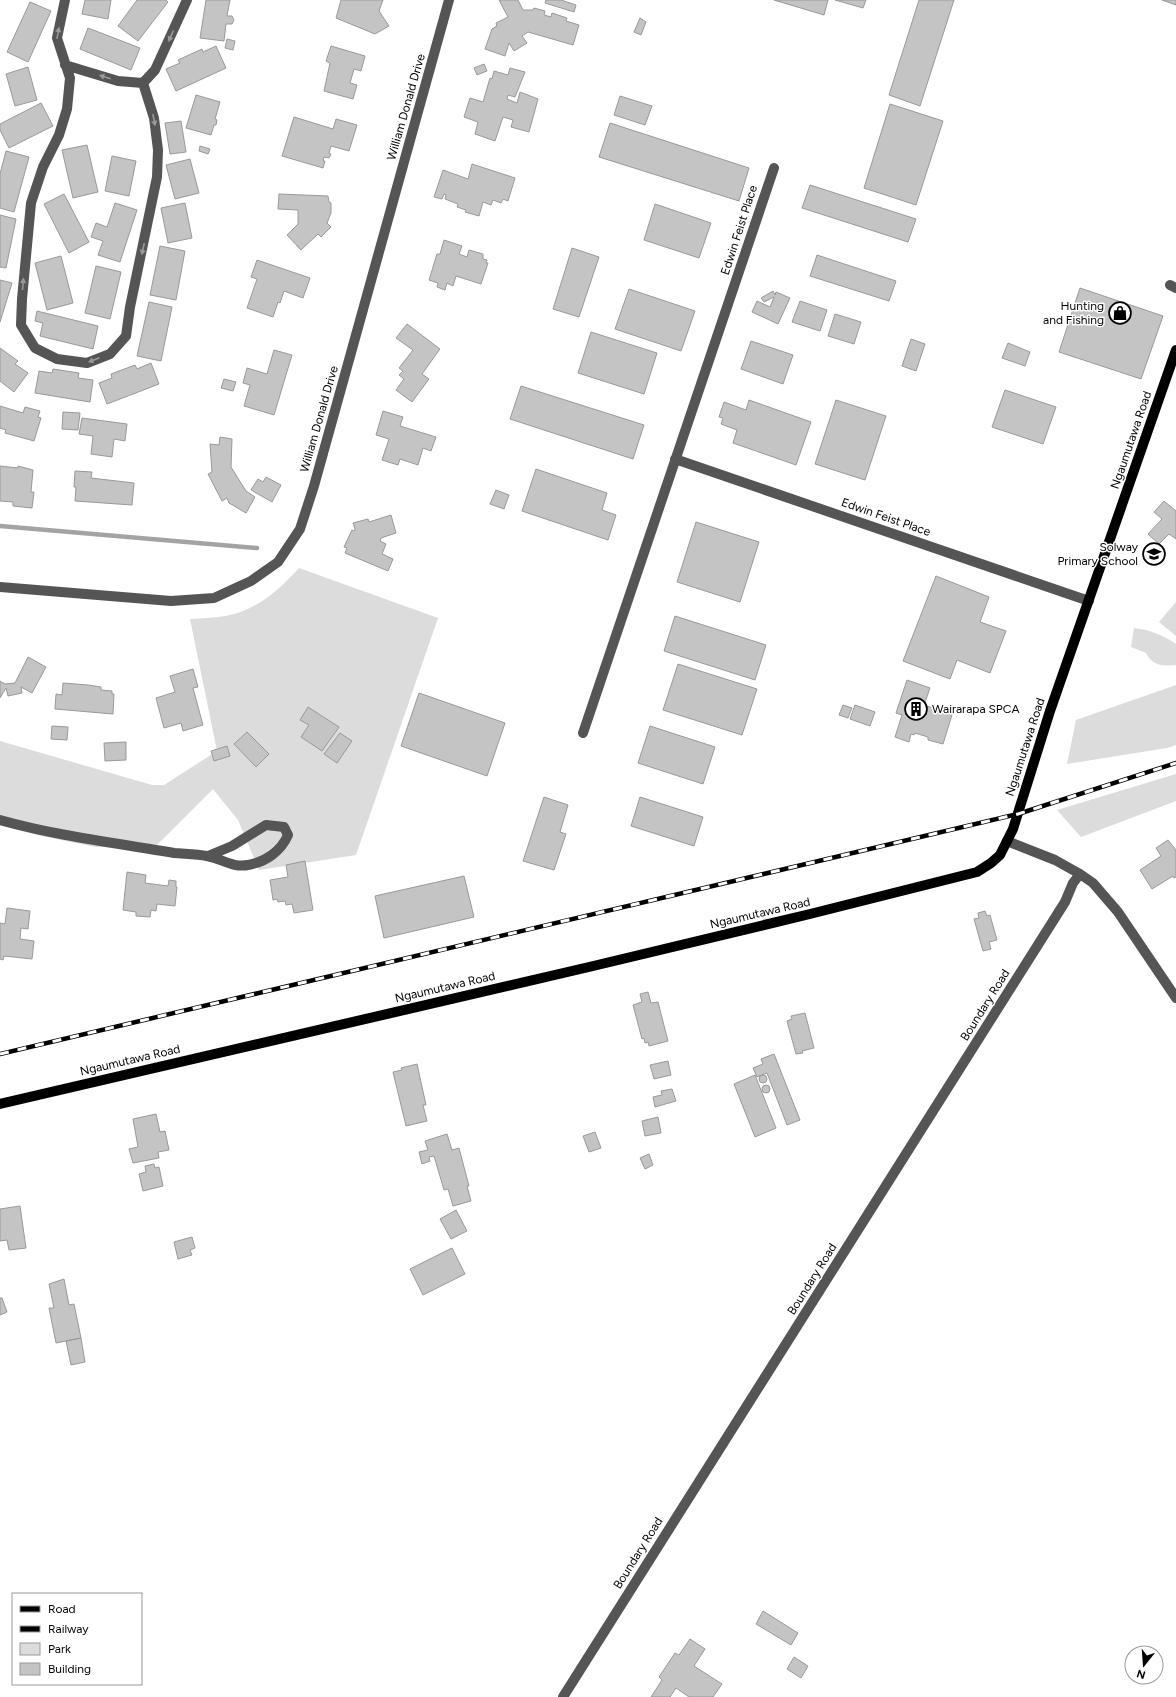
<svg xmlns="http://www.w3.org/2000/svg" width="1176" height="1697" viewBox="0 0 1176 1697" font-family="Figtree,sans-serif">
	<rect width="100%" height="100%" fill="#fff"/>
	<path fill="#dcdcdc" d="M299,568L438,618L356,855L259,870L238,820L213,789L156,846L95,847L37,835L0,822V741L152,785H164L217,751L190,619C202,618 213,618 225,616C256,611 279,590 299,568Z
		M1176,602V636L1159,622Z
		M1134,628C1150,630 1163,635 1176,644V665C1162,666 1153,666 1146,653L1131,647Z
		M1176,685V745L1167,748L1067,764L1076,720Z
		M1176,774V801L1081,837L1057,810Z"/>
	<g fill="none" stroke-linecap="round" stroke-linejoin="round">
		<path stroke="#a3a3a3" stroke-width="4.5" d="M0,526L257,548"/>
	</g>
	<path fill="#c4c4c4" stroke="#999" d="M85,0H111L108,19L82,14Z
		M137,0H166L168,2L138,41L118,26Z
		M206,0H230L227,16H232L234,20L232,24H226L224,41L200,38Z
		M341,0H383L379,11L389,26L375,34L336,18Z
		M499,0H518L523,10H533L534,8L545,11L544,15L551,17L552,13L567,18L566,21L579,25L573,45L528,32L522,36L527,43L514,51L509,43L505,56L485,49L492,29L497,26L496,23L508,17Z
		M546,0H561L576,5L574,12L545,3Z
		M774,0H828L824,15Z
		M835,0H866L863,8Z
		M919,0H954L920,106L889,95Z
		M1162,0H1176V5Z
		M30,2L51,11L28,62L7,52Z
		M640,18L646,22L641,35L634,32Z
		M88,28L140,48L131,70L80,49Z
		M227,39L235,41L233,50L225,48Z
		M216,46L226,68L176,91L166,69L180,63L178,60L202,49L203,52Z
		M331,46L365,56L361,71L354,69L350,83L357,85L353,99L324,91L330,63L326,61Z
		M484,64L487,71L477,75L474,68Z
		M28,67L37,100L15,106L6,74Z
		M510,68L525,72L515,97L508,95L507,99L517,103L520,92L538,99L529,132L511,127L513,120L503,117L495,141L475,134L478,122L464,117L470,98L483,102L490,78L492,79L494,71L508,75Z
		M196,95L220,102L215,119L217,120L216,125H214L211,135L186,128Z
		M620,96L652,106L645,125L614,115Z
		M41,103L53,126L9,148L0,130V124Z
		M890,104L943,121L916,205L864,188Z
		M294,117L333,129L336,119L357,125L349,151L331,146L329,153L331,154L329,158L324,157L323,161H325L323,168L282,156Z
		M181,121L186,152L170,154L165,123Z
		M610,123L749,168L739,201L599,157Z
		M87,145L98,192L73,198L62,150Z
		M200,146L210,149L208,154L199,151Z
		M6,151L29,157L14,212L0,208V174Z
		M112,156L136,161L129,196L105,191Z
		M190,159L199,193L175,199L166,165Z
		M472,164L515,178L508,201L503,199L501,203L493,200L491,205L483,202L479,216L465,212L466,210L457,207L458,204L445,199L446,195L444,194L442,199L434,197L443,170L468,179Z
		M810,185L916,219L908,242L802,208Z
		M64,194L89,242L69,253L44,204Z
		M279,194L328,196L329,202L331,203V213L327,223L331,227L321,237L318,234L301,250L287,235L298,224V210L278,209Z
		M115,203L137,210L120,262L98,255L103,241L91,237L96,223L107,227Z
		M185,203L192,238L168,243L161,208Z
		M655,204L711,223L699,258L644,240Z
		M0,215L16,219L6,268L0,267Z
		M444,240L462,246L459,254L467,257L469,250L483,254V259L487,260L486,263H488L481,284L456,276L453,286L447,283L445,290L437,287L438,283L429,280L437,254H440Z
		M160,246L185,251L176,300L150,295Z
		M572,248L599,257L579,317L553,309Z
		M817,255L896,281L889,301L810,276Z
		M61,256L73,303L47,310L35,263Z
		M257,260L310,278L303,298L284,291L280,303L278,302L273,317L247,308L257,279L251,277Z
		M96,266L121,272L110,319L85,313Z
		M0,280L12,283L0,322Z
		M1080,288L1163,316L1141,379L1059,352Z
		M629,289L695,311L681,351L615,329Z
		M773,291L775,295L776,292L790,298L778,324L752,312L757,301L770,307L774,297L764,302L761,298Z
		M800,301L827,310L820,331L792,322Z
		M149,302L172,307L161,361L137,356Z
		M37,311L98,326L93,349L40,336L43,323L35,321Z
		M835,314L861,322L854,344L828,336Z
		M407,324L440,349L422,374L429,379L412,402L396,390L404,379L399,375L403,371L399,368L413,350L396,338Z
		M591,332L657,353L644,394L578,373Z
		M911,339L925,344L916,371L902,366Z
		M751,341L793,355L783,384L741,369Z
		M1008,343L1030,352L1025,366L1002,358Z
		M0,348L18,361L15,364L28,373L14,392L0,381Z
		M274,350L292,355L274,415L244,406L250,385L243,383L247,368L267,374Z
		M151,363L159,384L107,404L99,383L112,378L111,374L135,365L137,369Z
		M53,369L79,373L78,378L93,380L90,402L35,393L39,371L52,373Z
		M224,379L236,382L233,391L221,388Z
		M521,386L644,425L633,459L510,419Z
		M1005,390L1056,407L1043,444L992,427Z
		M749,400L811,422L796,465L733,443L737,430L721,424L723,418L719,417L724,402L746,410Z
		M836,400L886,416L865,480L815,464Z
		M0,406L23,413L25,407L40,411L38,417L41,418L34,441L5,433L6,430L0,428Z
		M383,411L403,417L400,426L436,437L431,451L423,448L418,465L400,459L398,465L382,460L389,439L376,435Z
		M63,412L80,413L78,430L62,429Z
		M82,418L127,424L125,441L114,439L112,457L91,454L93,436L79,434Z
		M220,437L232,439L231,467L246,491L255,497L246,513L229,503L227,498L222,501L208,474L212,472L210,444L219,445Z
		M0,466L18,468V466L33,470L31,492H34L32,508L13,506V502L0,501Z
		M536,469L607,493L602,510L616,515L608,540L522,511Z
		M75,471L92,472L91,478L134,483L132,505L75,501L76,487H74Z
		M266,477L281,485L272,502L251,490L258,479L263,482Z
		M496,490L509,495L504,509L490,504Z
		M1164,501L1176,511V539L1169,534L1159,544L1148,534L1162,519L1154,512Z
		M391,515L396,533L381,538L380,541L386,544L382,554L393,559L388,571L345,553L347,548L344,547L352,530L354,531L355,529L353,523L368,519L369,522Z
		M696,522L759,542L740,602L677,582Z
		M936,576L989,597L980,622L1006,631L990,673L957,660L950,679L903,661Z
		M675,616L766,645L755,680L664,651Z
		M28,657L46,667L32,693L21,687L22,693L8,696L6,688L0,698V681L5,684L15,683Z
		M678,664L757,689L742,735L663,710Z
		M193,669L198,687L193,688L203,725L183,731L181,723L164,728L156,698L175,692L170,676Z
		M907,680L930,688L924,705L952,715L943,744L928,740V737L915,733L914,735L911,734L909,742L895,737L902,715L896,713Z
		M63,683L88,685L101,687V690L112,691V694H114L113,714L55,709L56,694L62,695Z
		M419,693L505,723L487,776L401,746Z
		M843,705L852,708L848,718L839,715Z
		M855,705L875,712L870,726L850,719Z
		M308,707L339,727L322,751L301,737L309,725L300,720Z
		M52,726L68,727L67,740L51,739Z
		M650,726L715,747L703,784L638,763Z
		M247,732L269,754L256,767L234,744Z
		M340,733L352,741L337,763L324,754Z
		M126,742V760L105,761L104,743Z
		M227,746L230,756L214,761L211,751Z
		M544,797L568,805L560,832L566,834L554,870L523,861Z
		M640,797L703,817L694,846L631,826Z
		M1168,840L1176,850V877L1174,878L1173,876L1152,889L1140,870L1161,856L1156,848Z
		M305,861L313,910L294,913L292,904L286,905L285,901L278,902L277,899L273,900L270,880L288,877L286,865Z
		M127,872L146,875L145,883L168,886L169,880L176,881V887H177L175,906L157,904L156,911L151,910L150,917L136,916V912L123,910Z
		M464,876L474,917L384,938L375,896Z
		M7,908L30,911L28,929L21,928L20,939L34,941L32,959L4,956L3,960L0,959V923L5,924Z
		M985,911L987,916L990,915L997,940L989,942L991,949L983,951L974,919L979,918L978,913Z
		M648,992L651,1003L658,1002L668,1041L649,1046L648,1042L645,1043L644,1038L642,1039L633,1005L642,1002L640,994Z
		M805,1013L814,1048L802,1051L803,1053L796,1054L787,1021L792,1019L791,1016Z
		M774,1054L800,1120L787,1125L767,1073L757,1077L753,1068L763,1064L761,1059Z
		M668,1061L671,1075L654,1079L650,1065Z
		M417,1064L426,1105H423L427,1121L406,1126L393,1072L402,1070L401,1068Z
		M759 1079a4 4 0 1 1 8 0a4 4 0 1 1-8 0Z
		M755,1075L776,1128L755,1137L734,1084Z
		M762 1089a4 4 0 1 1 8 0a4 4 0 1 1-8 0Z
		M672,1089L676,1101L655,1107L653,1097L662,1095L661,1091Z
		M156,1114L160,1132L165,1131L169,1150L158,1152L159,1158L133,1163L129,1149L138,1147L133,1119Z
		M658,1117L661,1133L645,1136L642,1121Z
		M595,1132L601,1148L589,1152L583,1136Z
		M447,1134L452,1150L459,1148L469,1186H467L471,1201L453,1206L448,1189L444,1190L434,1156L429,1157L430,1161L422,1164L419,1152L428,1150L425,1141Z
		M649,1154L653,1165L645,1169L640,1158Z
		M154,1164L155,1168L159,1167L163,1186L143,1191L139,1174L146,1172L145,1166Z
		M20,1206L26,1248L9,1250L7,1240L0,1241V1209Z
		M456,1210L467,1231L451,1239L440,1219Z
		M192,1237L195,1248L190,1250L192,1255L178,1259L174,1242Z
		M452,1248L465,1274L423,1295L410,1269Z
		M64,1279L69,1305L74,1304L81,1338L56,1343L49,1308H54L49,1284Z
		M0,1298H2L7,1312L0,1315Z
		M81,1338L85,1362L71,1365L66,1341Z
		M763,1611L798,1633L791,1645L756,1624Z
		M690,1639L705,1649L694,1666L722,1684L713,1697H689L676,1688L670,1697H651L662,1680L659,1677L675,1653L679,1655Z
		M794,1657L808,1666L801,1678L787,1669Z"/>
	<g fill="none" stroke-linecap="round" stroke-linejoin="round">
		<path stroke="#555" stroke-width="10" d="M65,0L57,38L70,78L67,109L59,135L43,167L31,203L22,299L21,325L35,348L57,359L87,363L110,354L126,336L130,307L157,177L158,150L154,118L143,83
			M65,65L118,81L143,83
			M143,83L155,70L187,0
			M1170,285L1176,288
			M675,459L1089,601
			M0,587L171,601L214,598L251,581L278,562L300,529L314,486L449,0
			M583,733L774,168
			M0,820C57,836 116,843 174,853C185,854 196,854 207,856C222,859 233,868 248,865C266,862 281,851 288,835L284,827L266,825L232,846L208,856
			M1007,841L1055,860L1080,874L1093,883L1118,912L1176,998
			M563,1697L1065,902L1073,883L1080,874"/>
		<path stroke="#000" stroke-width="10" d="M0,1104L589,967L810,914L977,872L991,863L1000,855L1013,829L1050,711L1176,350"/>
		<g stroke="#000" stroke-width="4.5">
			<path id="rail" d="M0,1054L1018,814L1176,763"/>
		</g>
		<use href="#rail" stroke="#fff" stroke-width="3" stroke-dasharray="9" stroke-linecap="butt"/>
	</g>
	<defs><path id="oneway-solid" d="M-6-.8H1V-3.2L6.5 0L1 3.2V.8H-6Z"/></defs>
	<g fill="#999">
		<use href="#oneway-solid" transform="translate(58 33) rotate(-80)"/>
		<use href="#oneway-solid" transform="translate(171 36) rotate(114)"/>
		<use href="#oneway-solid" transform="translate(105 77) rotate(-163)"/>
		<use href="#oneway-solid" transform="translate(154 120) rotate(79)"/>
		<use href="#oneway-solid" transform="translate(143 249) rotate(102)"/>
		<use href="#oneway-solid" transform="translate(23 284) rotate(-85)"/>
		<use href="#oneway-solid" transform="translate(94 360) rotate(159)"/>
	</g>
	<defs>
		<g id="shop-ring" transform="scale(1.15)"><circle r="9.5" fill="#fff" stroke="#000" stroke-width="1.5"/><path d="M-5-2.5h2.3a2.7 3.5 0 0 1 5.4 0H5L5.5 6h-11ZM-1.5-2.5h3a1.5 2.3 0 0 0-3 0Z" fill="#000"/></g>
		<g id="school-ring" transform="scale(1.15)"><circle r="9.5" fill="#fff" stroke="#000" stroke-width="1.5"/><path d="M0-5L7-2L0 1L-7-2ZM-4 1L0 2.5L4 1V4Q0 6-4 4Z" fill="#000"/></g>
		<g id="building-ring" transform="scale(1.15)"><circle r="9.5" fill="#fff" stroke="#000" stroke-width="1.5"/><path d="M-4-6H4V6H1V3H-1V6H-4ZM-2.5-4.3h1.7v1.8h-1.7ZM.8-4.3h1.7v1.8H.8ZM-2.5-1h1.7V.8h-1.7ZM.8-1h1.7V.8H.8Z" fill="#000"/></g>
	</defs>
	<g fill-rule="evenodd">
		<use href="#shop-ring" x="1120" y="313"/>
		<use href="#school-ring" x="1154" y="554"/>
		<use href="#building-ring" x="916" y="709"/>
	</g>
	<g text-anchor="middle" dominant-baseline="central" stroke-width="3" stroke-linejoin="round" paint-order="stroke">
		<g font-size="12" fill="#000" stroke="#fff">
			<text transform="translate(406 107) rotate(-74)">William Donald Drive</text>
			<text transform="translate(739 230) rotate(-72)">Edwin Feist Place</text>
			<text transform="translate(319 419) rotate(-74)">William Donald Drive</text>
			<text transform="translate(1131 440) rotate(-71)">Ngaumutawa Road</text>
			<text transform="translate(886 517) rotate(19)">Edwin Feist Place</text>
			<text transform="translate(1025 747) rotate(-72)">Ngaumutawa Road</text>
			<text transform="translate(760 913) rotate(-13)">Ngaumutawa Road</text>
			<text transform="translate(445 987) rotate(-13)">Ngaumutawa Road</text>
			<text transform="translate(985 1005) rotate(-58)">Boundary Road</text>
			<text transform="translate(130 1060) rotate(-13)">Ngaumutawa Road</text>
			<text transform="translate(812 1279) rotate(-58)">Boundary Road</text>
			<text transform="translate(638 1553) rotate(-58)">Boundary Road</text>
		</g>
		<g font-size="12" fill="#000" stroke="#fff" text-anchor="end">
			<text x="1104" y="306">Hunting<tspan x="1104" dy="14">and Fishing</tspan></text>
			<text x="1138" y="547">Solway<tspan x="1138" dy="14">Primary School</tspan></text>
			<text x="932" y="709" text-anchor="start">Wairarapa SPCA</text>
		</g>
	</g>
	<rect x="12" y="1593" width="130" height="92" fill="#ffffff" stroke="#999999"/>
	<rect x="20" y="1606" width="20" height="6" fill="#000000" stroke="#999999"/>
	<text x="48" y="1613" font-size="12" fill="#000000">Road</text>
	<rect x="20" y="1626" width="20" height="6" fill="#000000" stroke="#999999"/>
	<text x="48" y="1633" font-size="12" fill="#000000">Railway</text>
	<rect x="20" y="1643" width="20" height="12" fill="#dcdcdc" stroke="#999999"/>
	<text x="48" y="1653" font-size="12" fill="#000000">Park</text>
	<rect x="20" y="1663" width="20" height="12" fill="#c4c4c4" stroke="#999999"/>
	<text x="48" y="1673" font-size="12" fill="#000000">Building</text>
	<g transform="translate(1144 1665) rotate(197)"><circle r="19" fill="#ffffff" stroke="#999999"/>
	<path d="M0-3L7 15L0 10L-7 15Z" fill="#000000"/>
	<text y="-6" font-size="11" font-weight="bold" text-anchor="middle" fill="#000000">N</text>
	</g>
</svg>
